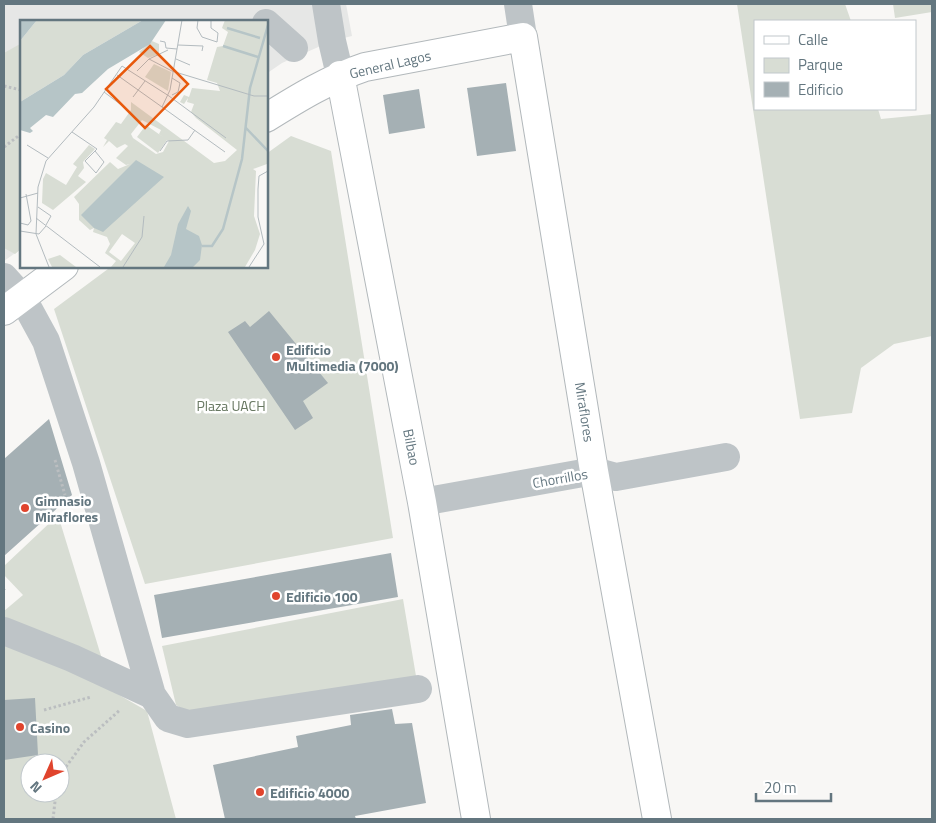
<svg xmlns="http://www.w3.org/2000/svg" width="936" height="823" viewBox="0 0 936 823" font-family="'Titillium Web',sans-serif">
	<rect width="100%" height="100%" fill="#f8f7f5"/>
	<path fill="#e6e7e6" d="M4,4H346L352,36L332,41L282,63L266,74V21H21V249L4,261Z"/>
	<path fill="#d8ddd4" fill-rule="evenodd" d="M737,4H845L851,21H755V109H878L881,119L932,114V336L894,344L861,368L852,413L800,419Z
		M893,4H932V12L895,18Z
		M20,44L21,46V249L15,254L4,248V53Z
		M291,136L331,151L393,538L145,584L54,309L112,266H266V154Z
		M58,515L102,659L4,619V611L23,595L4,575V566Z
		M403,599L416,676L194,716L176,705L162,646Z
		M4,640L100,684L147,711L176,819H4ZM30,763H60V793H30Z"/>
	<path fill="#a5b0b4" d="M506,83L516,151L477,156L467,88Z
		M419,89L425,128L389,134L383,95Z
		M269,311L328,383L303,401L313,418L295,430L228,332L245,321L250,327Z
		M49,419L72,495L4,556V459Z
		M391,553L398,597L162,638L154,595Z
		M35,698L38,755L4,760V700Z
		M392,709L395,724L412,723L426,803L355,816L356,819H225L213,765L298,747L296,736L351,725L350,715Z"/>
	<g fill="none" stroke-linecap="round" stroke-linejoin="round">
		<g stroke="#b2b8bb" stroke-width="30">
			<path id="major" d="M340,75L422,502L476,819
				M266,118C298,98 329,79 365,67L523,37L594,471L657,819
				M4,311L64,266"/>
		</g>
		<path stroke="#bbbec0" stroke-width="3" stroke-dasharray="2.5 2.5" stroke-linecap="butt" d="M4,86L21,90
			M4,147L21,134
			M55,460L65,495
			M4,589V590
			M44,710L91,697
			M60,775L84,742L120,710
			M53,819L56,793"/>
		<path stroke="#bec4c7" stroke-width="28" d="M326,4L332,41L340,75
			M518,4L523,37
			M266,23L294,48
			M4,277L22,297L46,341L86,463L152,695L168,718L188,724L418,689
			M422,502L594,471L616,477L726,457
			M4,631L72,658L152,695"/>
		<use href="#major" stroke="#fff" stroke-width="28"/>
	</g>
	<g fill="#e0442d" stroke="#fff" stroke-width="2">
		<circle cx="276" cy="357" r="5"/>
		<circle cx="25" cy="508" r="5"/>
		<circle cx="276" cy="596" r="5"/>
		<circle cx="20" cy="727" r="5"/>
		<circle cx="260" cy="792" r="5"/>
	</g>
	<g text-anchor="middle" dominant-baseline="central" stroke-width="5" stroke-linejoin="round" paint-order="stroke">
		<g font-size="14" fill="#63767f" stroke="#fff">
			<text transform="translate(390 64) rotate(-13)">General Lagos</text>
			<text transform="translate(585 412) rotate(81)">Miraflores</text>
			<text transform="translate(412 447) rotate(79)">Bilbao</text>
			<text transform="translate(560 478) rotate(-10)">Chorrillos</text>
		</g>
		<g font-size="14" font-weight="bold" fill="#63767f" stroke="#fff" text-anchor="start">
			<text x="286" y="349">Edificio<tspan x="286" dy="16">Multimedia (7000)</tspan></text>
			<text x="35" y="500">Gimnasio<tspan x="35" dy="16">Miraflores</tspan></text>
			<text x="286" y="596">Edificio 100</text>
			<text x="30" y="727">Casino</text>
			<text x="270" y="792">Edificio 4000</text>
		</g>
		<g font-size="14" fill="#687862" stroke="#fff">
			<text x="231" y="405">Plaza UACH</text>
		</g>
	</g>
	<g transform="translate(20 20)">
		<rect width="248" height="248" fill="#f8f7f5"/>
		<path d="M17,0H123L63,35L44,55L0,82V21ZM205,0H247V144L233,149L236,151L234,196L240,214L235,230L225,247H91L96,241L85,233L90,224L87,217L73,212L74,208L70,210L59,200V184L54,177L90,142L98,149L110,144L106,145L96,138L108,126L105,124L97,128L89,121L83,127L87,120L84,118L96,102L101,104L111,90V82L194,143L205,141L217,130L176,98L171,92L174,84L167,82L168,78L164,84L160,82L164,75L169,77L172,68L200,71L197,63L187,60L197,27L203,26L208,12L202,8ZM122,100L141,110L139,114L143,117L126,105L117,117L138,133L147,120L149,121L143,132L136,134L113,118L111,114ZM102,214L115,223L101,241L89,232ZM132,21L139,24V34L128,38L119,32ZM134,44L151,52L148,71L125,57ZM69,125L75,129L63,142L64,148L58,156L66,162L33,190L22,183L23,159L26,153L46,165L57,147L53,144ZM40,235L56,247H32L28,239Z" fill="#d8ddd4" fill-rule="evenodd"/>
		<path d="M0,0H17L0,21ZM123,0H146L130,24L88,49L62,73L55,74L33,97L26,95L10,108L13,111L10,113L0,110V82L44,55L63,35ZM116,140L144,157L83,212L74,208L61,195ZM168,186L171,191L166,209L179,216L182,225L180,240L173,247H144L151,235L158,204Z" fill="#b6c5c7"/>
		<path fill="none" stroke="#b6c5c7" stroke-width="2.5" d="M207,8L240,18M203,26L238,37M226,108L248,131M182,226H192L203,209L222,139L230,68L248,5"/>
		<path fill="none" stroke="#b3bbbf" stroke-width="1" d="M178,0L177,8L182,17L197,22L198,13L191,8V0M140,21L145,22L146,28L157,29M158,25L183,26L182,31M129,39L148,30M156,39L170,45M117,51L129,39L152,51L234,76H248M97,55L142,87L150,70L162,0M84,72L104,87M152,75L158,72L160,63L152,58M149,76L206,118M113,77L125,61M142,87L205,132M52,112L77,129L65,141L76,153L84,142L75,131M7,125L28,138M140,131L147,121L168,120L175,110M0,178L18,173M18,187L31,196L26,205M16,198L80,247M0,203L8,205L11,201L6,174M0,211L19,214L26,206M29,247L16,214L18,167L26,141L74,87L102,46L149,76M103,247L122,217L124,196M229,247L244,224L238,197V169L239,156L248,151"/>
		<path fill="#e8590c" fill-opacity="0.15" stroke="#e8590c" stroke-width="2.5" d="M130,26L168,64L125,108L86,69Z"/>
		<rect width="248" height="248" fill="none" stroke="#63767f" stroke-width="2.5"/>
	</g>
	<rect width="936" height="823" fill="none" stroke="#63767f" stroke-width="10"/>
	<rect x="754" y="20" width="162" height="90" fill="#ffffff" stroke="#c1c8cc"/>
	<rect x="764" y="36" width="25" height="8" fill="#ffffff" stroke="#c1c8cc"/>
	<text x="798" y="45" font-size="15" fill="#63767f">Calle</text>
	<rect x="764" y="58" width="25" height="15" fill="#d8ddd4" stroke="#c1c8cc"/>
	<text x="798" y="70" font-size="15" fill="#63767f">Parque</text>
	<rect x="764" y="82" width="25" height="15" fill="#a5b0b4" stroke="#c1c8cc"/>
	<text x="798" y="95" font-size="15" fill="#63767f">Edificio</text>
	<g transform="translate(45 778) rotate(225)"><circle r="24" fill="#ffffff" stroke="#c1c8cc"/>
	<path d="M0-4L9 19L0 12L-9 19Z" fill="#e0442d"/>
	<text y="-8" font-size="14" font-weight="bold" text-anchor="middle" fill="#63767f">N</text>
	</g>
	<path d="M756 793v8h75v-8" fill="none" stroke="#63767f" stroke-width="2.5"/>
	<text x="764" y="793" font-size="15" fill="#63767f" stroke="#ffffff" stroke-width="4" paint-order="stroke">20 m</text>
</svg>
